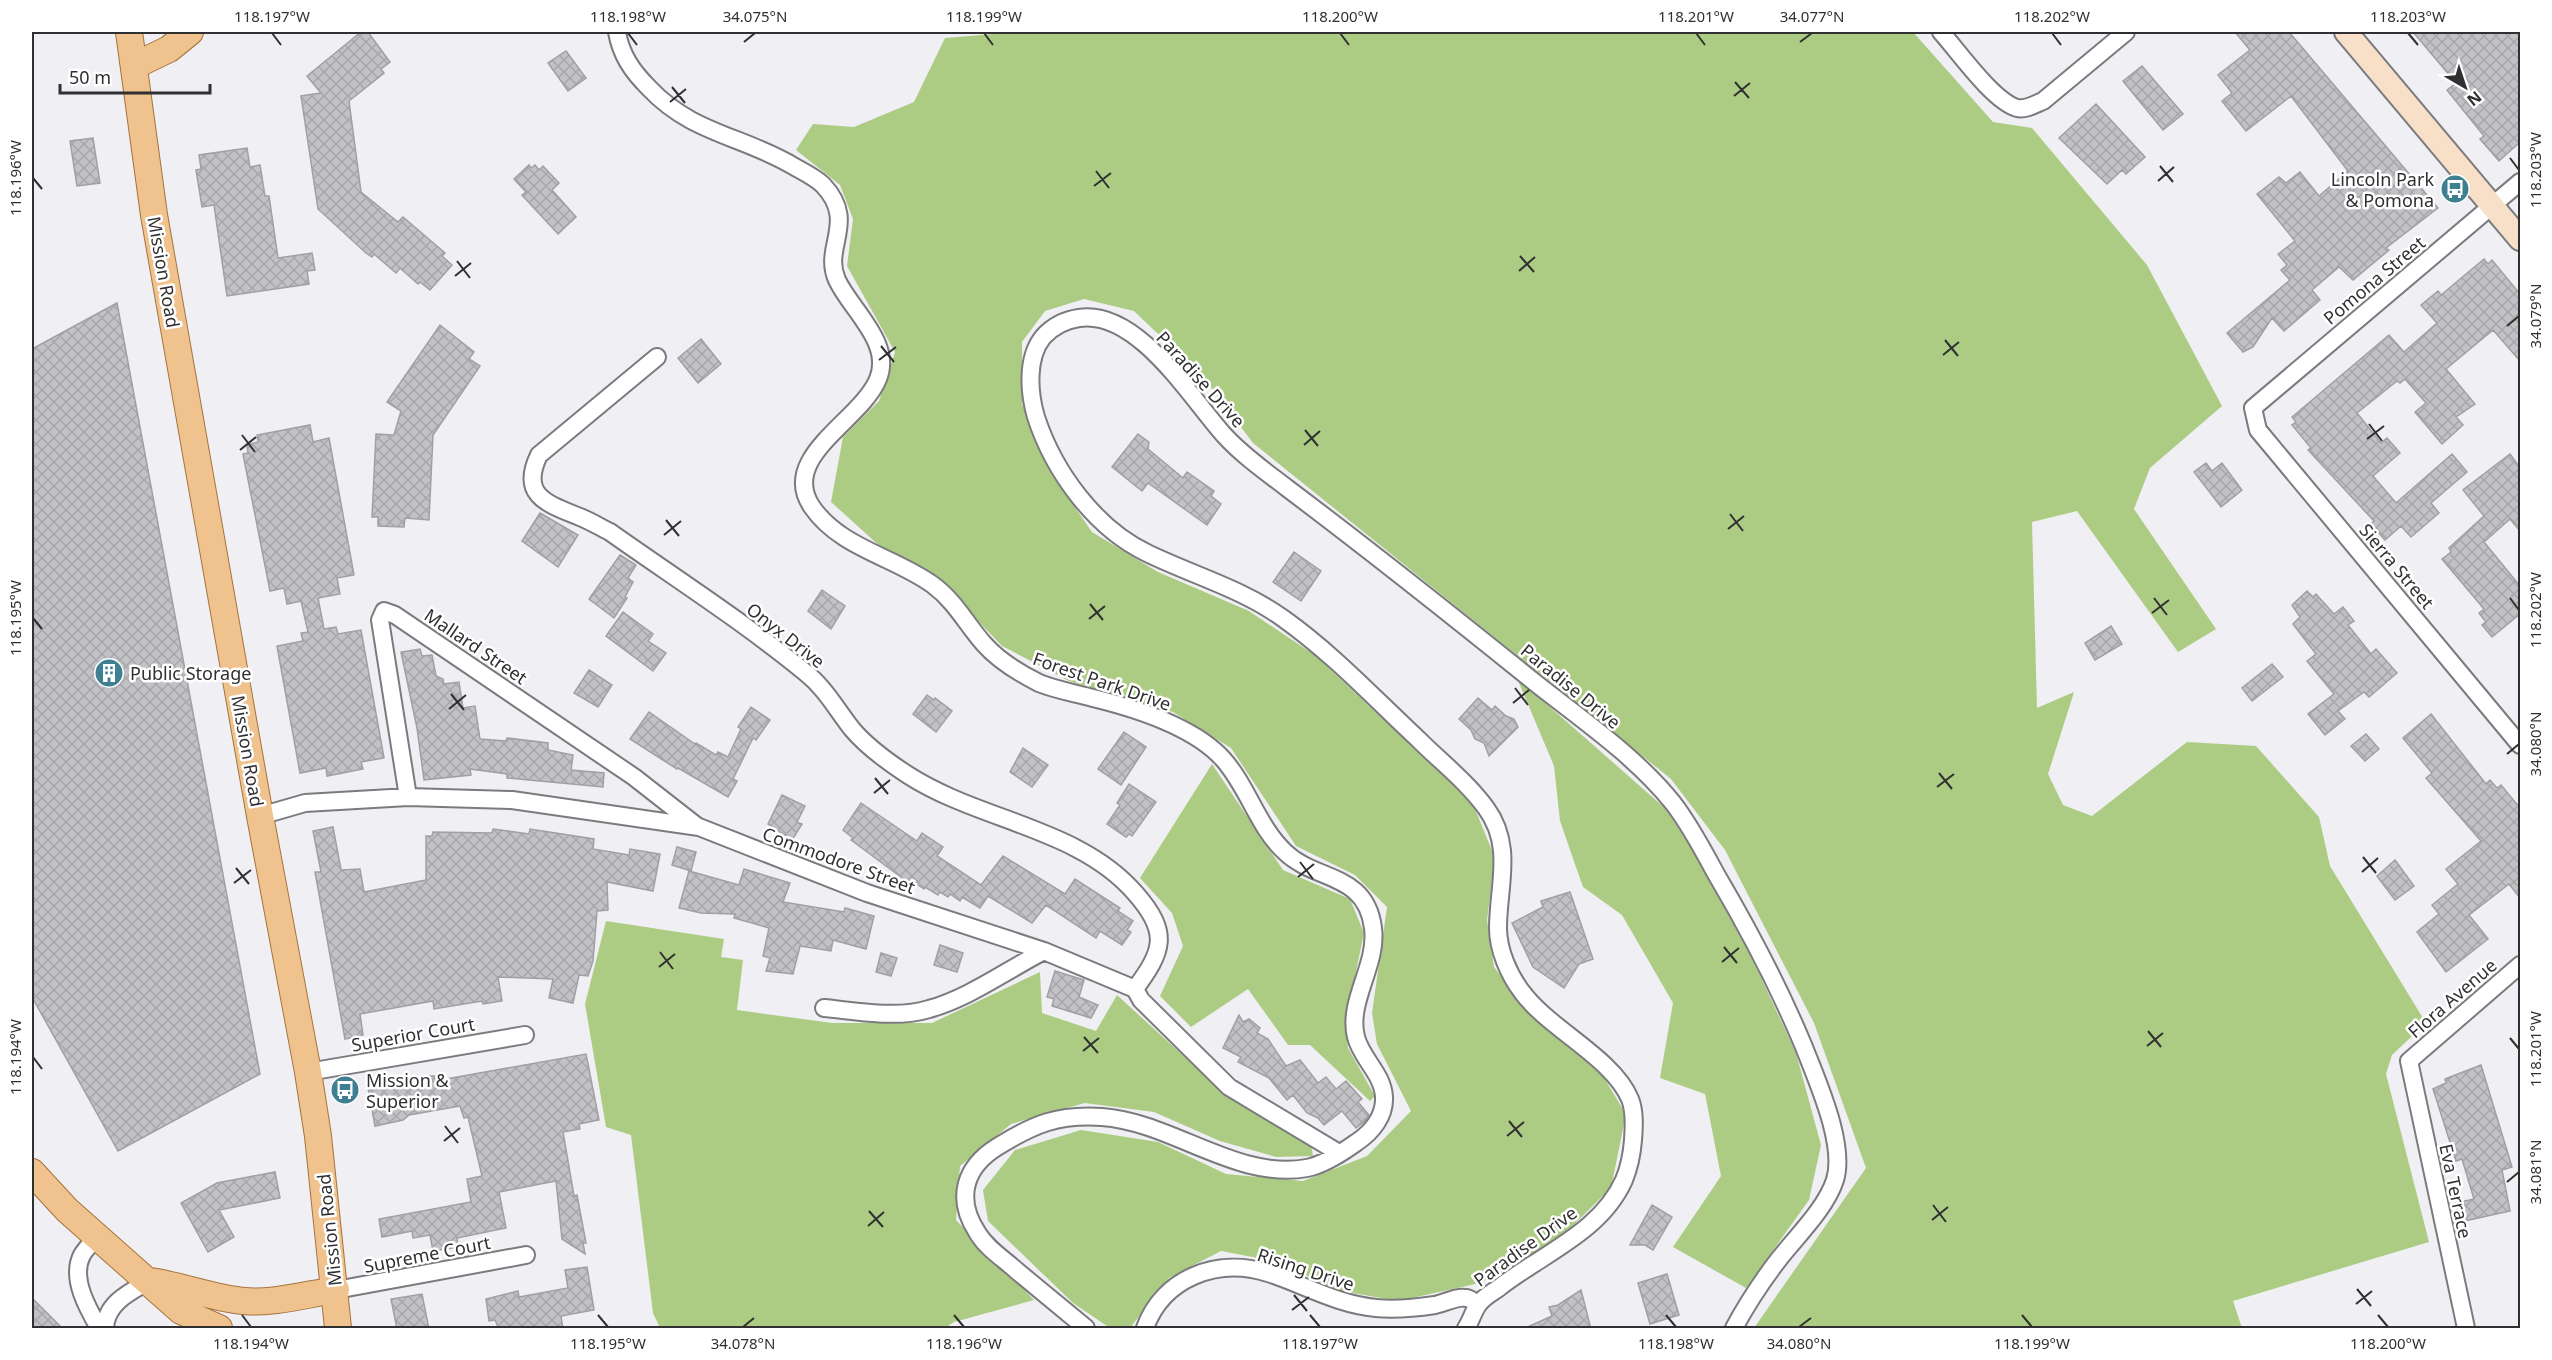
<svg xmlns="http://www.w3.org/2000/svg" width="2552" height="1360" viewBox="0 0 2552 1360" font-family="'Noto Sans',sans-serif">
	<defs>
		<pattern id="building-cross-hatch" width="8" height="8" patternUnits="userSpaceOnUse" patternTransform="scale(1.5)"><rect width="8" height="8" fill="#c1c1c6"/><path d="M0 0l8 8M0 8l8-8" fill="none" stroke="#a6a6ab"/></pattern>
	</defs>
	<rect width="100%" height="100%" fill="#efeff4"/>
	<path fill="#adcc83" d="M1017,32H1913L1993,122L2032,128L2147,265L2222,406L2150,468L2134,509L2216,629L2178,652L2077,511L2032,522L2037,708L2074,692L2048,774L2063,805L2092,816L2187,742L2256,746L2319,817L2330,866L2426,1023L2392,1055L2386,1074L2429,1242L2233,1301L2242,1328H1754L1866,1168L1814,1023L1725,850L1671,779L1253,443L1203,377L1134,311L1084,299L1045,311L1022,342V404L1051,473L1092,532L1158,572L1249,611L1316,656L1473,804L1495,858L1487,920L1494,967L1534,1019L1601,1073L1626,1114L1611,1188L1552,1246L1480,1283L1398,1301L1336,1290L1279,1262L1221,1251L1169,1278L1130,1328H1110L1073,1303L988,1221L983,1190L1015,1150L1081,1130L1158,1142L1226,1174L1303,1181L1367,1156L1411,1111L1377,1044L1372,1013L1387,907L1355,875L1296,846L1231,748L1173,712L1069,681L1002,646L931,572L883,549L831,502L843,437L879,401L895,352L847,266L853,219L840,185L796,150L813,124L854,127L914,102L945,38Z
		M1517,678L1666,809L1726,902L1796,1053L1821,1145L1809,1200L1746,1288L1673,1247L1721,1176L1705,1094L1660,1078L1673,1003L1622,915L1583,887L1560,821L1554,766Z
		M1212,764L1283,870L1350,899L1364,933L1345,1024L1348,1048L1375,1096L1370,1101L1310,1045H1288L1248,989L1191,1027L1160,996L1183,946L1172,913L1140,878Z
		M606,921L724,939L721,957L743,960L737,1010L832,1023H932L1040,972L1042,1013L1096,1031L1117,995L1223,1092L1311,1144L1313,1156L1276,1157L1220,1141L1154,1112L1085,1103L1011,1124L960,1166L956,1220L1034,1300L954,1322L945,1328H660L653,1313L631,1135L606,1127L585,1004Z"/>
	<path fill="url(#building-cross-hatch)" stroke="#a0a0a4" stroke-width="1.5" d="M361,32H368L390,62L381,69L384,73L349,101L361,192L398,222L403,217L445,253L442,256L452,265L430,290L420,282L418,284L400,268L396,273L374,254L372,257L366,253L318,209L301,96L321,93L307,76Z
		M2235,32H2289L2438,208L2386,248L2389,250L2353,280L2339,267L2312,290L2320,300L2284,331L2272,318L2253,347L2243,352L2227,333L2290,280L2281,270L2287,265L2278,254L2295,241L2257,194L2279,177L2286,183L2300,172L2319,196L2348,171L2291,96L2246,131L2222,101L2232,93L2218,75L2250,50Z
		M2413,32H2520V142L2499,161L2480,139L2484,136L2447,90L2456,83Z
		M566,51L586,78L568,91L548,63Z
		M2142,66L2183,114L2163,130L2123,81Z
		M2096,104L2145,157L2126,174L2122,170L2107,184L2059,138Z
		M93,138L100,183L77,186L70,141Z
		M247,148L250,167L260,165L265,196H269L278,258L312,253L315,270L307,271L309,284L227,296L214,205L202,207L196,170L201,169L199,155Z
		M529,165L531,168L535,165L539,170L543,166L559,183L552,190L576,217L558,234L522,195L526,192L514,179Z
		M2484,259L2488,264L2492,260L2520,294V361L2493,330L2446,369L2475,404L2456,417L2463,425L2442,444L2415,412L2426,403L2405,379L2400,383L2397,381L2357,413L2381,443L2387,438L2400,453L2373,476L2396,503L2452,454L2467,472L2431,503L2439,513L2411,537L2401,526L2385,540L2371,524L2374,521L2308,450L2311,448L2292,425L2296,422L2292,417L2389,335L2404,352L2437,323L2421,305L2438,291L2441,295Z
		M117,303L260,1074L118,1151L32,997V349Z
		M440,325L474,352L469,359L480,366L433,435L429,520L405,518L404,527L378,526V517H372L376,434L394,435L401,411L387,402Z
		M701,339L721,364L698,383L678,358Z
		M310,425L313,442L329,438L354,575L337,578L340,594L318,598L324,629L336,627L338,634L361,630L384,758L361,762L363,769L327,776L326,768L300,773L277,646L303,641L301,633L308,632L301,601L287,604L284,588L270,591L243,454L248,453L247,445L258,442L257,435Z
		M1138,434L1149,442L1148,449L1183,478L1187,472L1214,491L1211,496L1221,504L1207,525L1148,483L1142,491L1112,467Z
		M2510,454L2520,468V531L2510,519L2484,542L2520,586V614L2492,637L2482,625L2486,622L2479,613L2484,609L2442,559L2451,552L2449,548L2484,516L2463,490Z
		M2206,463L2212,471L2222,463L2242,490L2221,507L2194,472Z
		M540,513L578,535L558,567L522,541Z
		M1294,552L1321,571L1301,601L1273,582Z
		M620,555L636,565L628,578L633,582L625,597L627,598L614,618L589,599Z
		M822,590L845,606L831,629L808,611Z
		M2307,591L2313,597L2316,594L2334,614L2343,607L2354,621L2348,625L2371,654L2376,649L2397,673L2369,697L2364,692L2338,711L2345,719L2325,735L2308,714L2334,694L2307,661L2316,654L2293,624L2300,617L2292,605Z
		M623,612L653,634L648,641L666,653L653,671L606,636Z
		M2111,626L2122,644L2095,660L2085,643Z
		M420,649L422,656L432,655L436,676L443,679L444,684L459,682L463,708L475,706L480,739L506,741L507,738L548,743V750L573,755L571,770L604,773L603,787L507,778V774L470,769L471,775L424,780L417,728L401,652Z
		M2272,664L2283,677L2252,701L2242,688Z
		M589,670L612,685L598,707L574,693Z
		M927,695L934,700L935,698L952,711L936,732L913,714Z
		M1478,698L1492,710L1495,706L1506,716L1514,719L1518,727L1489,756L1484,743L1475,739L1471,730L1459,719Z
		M751,707L770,720L756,740L753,738L733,779L737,781L728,797L678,768L677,769L630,739L649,712L695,744L696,743L716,755L718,752L728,757L741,729L738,727Z
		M2431,714L2486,784L2490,780L2497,788L2501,785L2520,808V898L2509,884L2469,915L2488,939L2446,972L2417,932L2439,914L2432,905L2458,884L2446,869L2481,841L2426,778L2432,773L2403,738Z
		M1124,732L1146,747L1121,785L1098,769Z
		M2366,734L2379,749L2365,761L2351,746Z
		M1023,748L1048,765L1032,787L1010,772Z
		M1129,784L1156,802L1132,836L1129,834L1126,837L1107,824L1120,805L1117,803Z
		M782,795L805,806L797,822L802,824L792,840L768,824Z
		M861,803L917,841L922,833L943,847L937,856L981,885L1003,856L1065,894L1075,879L1120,908L1118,911L1133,921L1127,930L1131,932L1122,945L1100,931L1096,938L1046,905L1032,923L988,896L980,908L962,897L960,901L950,894L948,897L940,892L938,895L925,887L924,889L915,883L913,886L851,840L853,838L843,830Z
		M333,827L341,870L360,869L364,892L426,880V836H432L433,832L492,833L493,829L529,834L530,829L594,839L593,849L629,855L630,849L660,854L653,891L607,882L608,910L597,911L593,961L588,976L579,975L573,1003L549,998L553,979L498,977L502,1001L483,1004L482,1001L434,1009L433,1001L360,1014L363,1035L345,1039L315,872H321L313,831Z
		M677,847L696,852L691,871L672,865Z
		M2395,860L2414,886L2395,900L2377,876Z
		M744,869L790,883L783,902L844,912L845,908L874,916L866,949L833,940L831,951L800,946L793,974L766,971L770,958L763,956L769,928L734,918L735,914L701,913L679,908L689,871L739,885Z
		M1570,892L1593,959L1579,964L1564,988L1533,967L1512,923L1543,907L1541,901Z
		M940,945L963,953L957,972L934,965Z
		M881,953L897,958L891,976L876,972Z
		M1055,971L1084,980L1079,997L1098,1005L1091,1018L1052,1006L1054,999L1047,997Z
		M1239,1015L1243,1022L1249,1019L1260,1028L1257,1033L1268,1039L1286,1066L1300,1060L1318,1083L1326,1077L1336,1089L1346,1081L1362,1099L1358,1102L1369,1115L1365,1121L1356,1128L1342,1111L1324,1125L1318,1118L1307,1113L1293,1095L1287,1100L1269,1078L1238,1062L1241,1057L1223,1048Z
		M586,1054L599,1120L579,1124L580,1129L563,1132L574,1196L577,1195L586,1243H583L585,1254L562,1239L556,1181L499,1192L506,1228L457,1238L458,1247L433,1251L430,1235L413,1238L412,1231L382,1237L379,1219L471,1202L467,1179L482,1176L468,1117L464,1118L460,1106L409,1115L403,1120L375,1126L368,1088L427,1076H435V1081Z
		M2481,1065L2512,1167L2502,1170L2510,1211L2460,1222L2456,1203L2474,1199L2462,1159L2456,1161L2433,1089L2446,1083L2445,1079Z
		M275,1172L280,1198L219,1210L234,1237L208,1252L181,1203L217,1183Z
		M1652,1205L1672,1217L1653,1250L1645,1245H1630Z
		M587,1267L594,1310L561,1316L563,1329H499L495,1320L489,1321L486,1299L518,1291L519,1297L568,1288L565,1270Z
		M1667,1274L1679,1315L1650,1324L1638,1283Z
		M1581,1290L1591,1329H1523L1552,1316L1549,1307L1558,1305Z
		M422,1294L429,1329H397L391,1299Z
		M32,1298L63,1329H32Z"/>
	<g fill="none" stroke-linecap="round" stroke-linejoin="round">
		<g stroke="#7b7b7f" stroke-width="20">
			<path id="street" d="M617,32C621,55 632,71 649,88C692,134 744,136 795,167C804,172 816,178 823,185C858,222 822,247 837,280C851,310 893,343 878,379C861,421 778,457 812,507C840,548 895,557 933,585C955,601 967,625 984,644C999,661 1019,673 1039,683C1056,690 1075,693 1093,698C1134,708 1194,727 1223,759C1248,787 1258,827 1285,852C1316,882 1366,872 1373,928C1378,965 1347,1001 1356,1037C1361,1058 1383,1074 1384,1097C1385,1116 1372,1132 1357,1142C1343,1152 1324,1165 1307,1168C1237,1181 1172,1122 1102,1117C1058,1114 1034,1124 997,1147C965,1167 955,1198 977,1232C986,1248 1004,1259 1017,1271C1040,1290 1063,1309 1086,1328
				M1941,32C1958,51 1993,101 2017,108C2026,110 2035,104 2043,101L2126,32
				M2520,182L2253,408L2258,430L2520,745
				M657,357L539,455C519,496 548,504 580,517C590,521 600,527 610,532C675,578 744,622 806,673C825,688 837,710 852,729C867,747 888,762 908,775C979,821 1080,828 1136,894C1170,933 1163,951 1135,989
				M408,797L380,620L384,611L395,615L634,777L698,827
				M260,816L305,803L408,797L512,800L699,827L867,893L1044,951L1135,989L1141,1000L1229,1087L1339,1153
				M824,1008C856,1011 897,1019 929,1009C969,998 1007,970 1044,951
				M308,1072L525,1035
				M97,1236C93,1242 86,1248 82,1255C70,1278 88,1309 99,1328
				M336,1290L526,1255
				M105,1328C106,1303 130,1292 149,1281
				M1145,1328C1163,1278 1217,1257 1268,1273C1305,1285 1336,1304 1376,1308C1396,1310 1415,1308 1435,1305C1444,1303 1458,1296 1466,1298C1470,1298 1475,1303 1478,1304
				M1466,1328C1471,1321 1473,1312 1478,1305C1483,1297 1492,1293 1500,1287C1542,1254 1601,1232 1624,1180C1629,1168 1632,1153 1633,1140C1634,1127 1635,1111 1630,1099C1613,1058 1549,1029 1522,992C1509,975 1498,950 1498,928C1498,886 1514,846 1486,808C1467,782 1441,762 1418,739C1374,698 1333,654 1284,619C1243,589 1192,575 1147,553C1095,528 1054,472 1036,417C1029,393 1026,358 1043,337C1052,327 1065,320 1079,318C1137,309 1190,397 1224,435C1242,455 1265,471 1287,488C1372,552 1455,618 1538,685C1584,721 1636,757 1673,803C1690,825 1703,850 1716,874C1749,930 1779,987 1804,1047C1817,1081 1846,1144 1835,1180C1826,1208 1797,1236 1779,1259C1762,1281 1747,1304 1734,1328
				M2466,1328L2409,1061L2520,965"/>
		</g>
		<g stroke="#7b7b7f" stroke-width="26">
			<path id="secondary" d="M2346,32L2520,239"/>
		</g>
		<g stroke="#a5743d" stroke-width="28">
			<path id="primary" d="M129,32L154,215L260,816L308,1072L318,1136L338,1328
				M134,66L169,49L190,32
				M32,1172L67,1210L181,1311L219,1328
				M149,1281C181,1285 211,1298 244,1301C271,1304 308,1294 336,1290"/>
		</g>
		<use href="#street" stroke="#fff" stroke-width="16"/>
		<use href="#secondary" stroke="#f7e0c7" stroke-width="22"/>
		<use href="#primary" stroke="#efc28e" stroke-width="26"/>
	</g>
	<path fill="none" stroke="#303032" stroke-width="2" d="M272,33L281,45M628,33L637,45M984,33L993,45M1340,33L1349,45M1696,33L1705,45M2052,33L2061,45M2408,33L2418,45M744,42L755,33M1800,42L1812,33M1735,82L1749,98M672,87L685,103M1734,96L1750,83M670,102L686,89M2510,158L2519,170M2160,166L2173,182M1096,171L1109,188M33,178L42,189M2158,181L2174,167M1094,186L1111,173M1520,256L1534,272M457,261L470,278M1519,271L1535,257M455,276L471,263M2507,326L2519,316M1945,340L1958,356M881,346L894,362M1943,355L1959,342M879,360L896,347M2369,424L2382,441M1305,430L1318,446M242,435L255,452M2367,439L2384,426M1304,445L1320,431M240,450L256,437M1730,514L1743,531M666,520L679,536M1728,529L1744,516M664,535L681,521M2154,598L2167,615M2510,598L2519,610M1090,604L1103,620M2152,613L2169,600M33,618L42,629M1089,619L1105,606M1515,688L1528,705M451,694L464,710M1513,703L1529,690M449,709L466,695M2507,754L2519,744M1939,773L1952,789M875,778L888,794M1937,787L1954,774M874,793L890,780M2363,857L2376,873M1300,862L1313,879M236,868L249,884M2362,872L2378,858M1298,877L1314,864M234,883L251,870M1724,947L1737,963M660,952L673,969M1722,962L1739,948M659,967L675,954M2148,1031L2161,1047M1084,1037L1098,1053M2510,1038L2519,1049M2147,1046L2163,1033M1083,1051L1099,1038M33,1057L42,1069M1509,1121L1522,1137M445,1126L458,1143M1507,1136L1524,1122M444,1141L460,1128M2507,1182L2519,1172M1933,1205L1946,1222M869,1211L883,1227M1932,1220L1948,1207M868,1226L884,1212M2357,1289L2371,1306M1294,1295L1307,1311M2356,1304L2372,1291M1292,1310L1309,1297M242,1315L251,1327M598,1315L608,1327M954,1315L964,1327M1310,1315L1320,1327M1666,1315L1676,1327M2022,1315L2032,1327M2378,1315L2388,1327M743,1327L754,1318M1799,1327L1811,1318"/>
	<defs>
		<g id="bus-disc" transform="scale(1.5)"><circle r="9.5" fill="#3e7f92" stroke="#fff"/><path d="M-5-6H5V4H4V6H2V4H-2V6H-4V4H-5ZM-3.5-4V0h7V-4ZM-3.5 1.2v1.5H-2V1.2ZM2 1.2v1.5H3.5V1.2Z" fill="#fff"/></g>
		<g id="building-disc" transform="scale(1.5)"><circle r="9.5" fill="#3e7f92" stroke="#fff"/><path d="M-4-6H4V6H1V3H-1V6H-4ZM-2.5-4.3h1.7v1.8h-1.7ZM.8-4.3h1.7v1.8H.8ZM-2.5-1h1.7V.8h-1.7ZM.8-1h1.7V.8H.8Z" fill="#fff"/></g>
	</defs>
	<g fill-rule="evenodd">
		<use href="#bus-disc" x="2455" y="189"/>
		<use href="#building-disc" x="109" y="673"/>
		<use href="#bus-disc" x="345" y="1090"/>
	</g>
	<g text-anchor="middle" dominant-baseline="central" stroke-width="5" stroke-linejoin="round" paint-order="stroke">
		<g font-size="18" fill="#303032" stroke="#fff" text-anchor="start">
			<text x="2434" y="179" text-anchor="end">Lincoln Park<tspan x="2434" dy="21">&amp; Pomona</tspan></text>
			<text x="130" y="673">Public Storage</text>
			<text x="366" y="1080">Mission &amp;<tspan x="366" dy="21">Superior</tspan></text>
		</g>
		<g font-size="18" fill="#303032" stroke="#fff">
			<text transform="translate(164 272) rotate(80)">Mission Road</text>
			<text transform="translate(2374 280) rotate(-40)">Pomona Street</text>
			<text transform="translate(1201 379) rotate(48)">Paradise Drive</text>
			<text transform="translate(2397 566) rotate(50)">Sierra Street</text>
			<text transform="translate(786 635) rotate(38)">Onyx Drive</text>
			<text transform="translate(476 646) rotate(34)">Mallard Street</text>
			<text transform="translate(1102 681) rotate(19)">Forest Park Drive</text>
			<text transform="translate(1571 686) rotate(39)">Paradise Drive</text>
			<text transform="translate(248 751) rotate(80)">Mission Road</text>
			<text transform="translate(839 860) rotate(20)">Commodore Street</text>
			<text transform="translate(2452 998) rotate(-41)">Flora Avenue</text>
			<text transform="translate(413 1034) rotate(-10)">Superior Court</text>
			<text transform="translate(2456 1191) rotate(78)">Eva Terrace</text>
			<text transform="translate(329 1230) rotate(-96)">Mission Road</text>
			<text transform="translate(1525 1246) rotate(-36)">Paradise Drive</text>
			<text transform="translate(427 1254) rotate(-11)">Supreme Court</text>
			<text transform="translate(1306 1269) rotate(18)">Rising Drive</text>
		</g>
	</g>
	<rect width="2552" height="1360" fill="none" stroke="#ffffff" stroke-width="66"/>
	<g transform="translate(2465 87) rotate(141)" stroke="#ffffff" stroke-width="4.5" paint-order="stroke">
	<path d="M0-4.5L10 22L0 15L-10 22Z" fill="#303032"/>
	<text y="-9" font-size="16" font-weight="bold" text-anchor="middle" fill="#303032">N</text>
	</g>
	<path d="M60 84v9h150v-9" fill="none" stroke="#303032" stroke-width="3"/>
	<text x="69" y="84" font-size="18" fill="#303032" stroke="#ffffff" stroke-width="4.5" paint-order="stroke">50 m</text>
	<rect x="33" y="33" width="2486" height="1294" fill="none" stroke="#303032" stroke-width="2"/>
	<g font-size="15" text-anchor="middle" fill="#303032">
		<text x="272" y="22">118.197°W</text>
		<text x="628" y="22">118.198°W</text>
		<text x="755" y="22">34.075°N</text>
		<text x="984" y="22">118.199°W</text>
		<text x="1340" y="22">118.200°W</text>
		<text x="1696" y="22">118.201°W</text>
		<text x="1812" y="22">34.077°N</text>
		<text x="2052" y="22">118.202°W</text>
		<text x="2408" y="22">118.203°W</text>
		<text transform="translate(2536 170) rotate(-90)" y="5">118.203°W</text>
		<text transform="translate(16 178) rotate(-90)" y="5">118.196°W</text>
		<text transform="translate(2536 316) rotate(-90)" y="5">34.079°N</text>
		<text transform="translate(2536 610) rotate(-90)" y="5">118.202°W</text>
		<text transform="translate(16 618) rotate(-90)" y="5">118.195°W</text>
		<text transform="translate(2536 744) rotate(-90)" y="5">34.080°N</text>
		<text transform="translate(2536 1049) rotate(-90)" y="5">118.201°W</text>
		<text transform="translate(16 1057) rotate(-90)" y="5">118.194°W</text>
		<text transform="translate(2536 1172) rotate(-90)" y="5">34.081°N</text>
		<text x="251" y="1349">118.194°W</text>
		<text x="608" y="1349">118.195°W</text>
		<text x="743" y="1349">34.078°N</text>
		<text x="964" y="1349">118.196°W</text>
		<text x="1320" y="1349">118.197°W</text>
		<text x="1676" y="1349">118.198°W</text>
		<text x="1799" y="1349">34.080°N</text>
		<text x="2032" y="1349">118.199°W</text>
		<text x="2388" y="1349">118.200°W</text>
	</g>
</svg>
